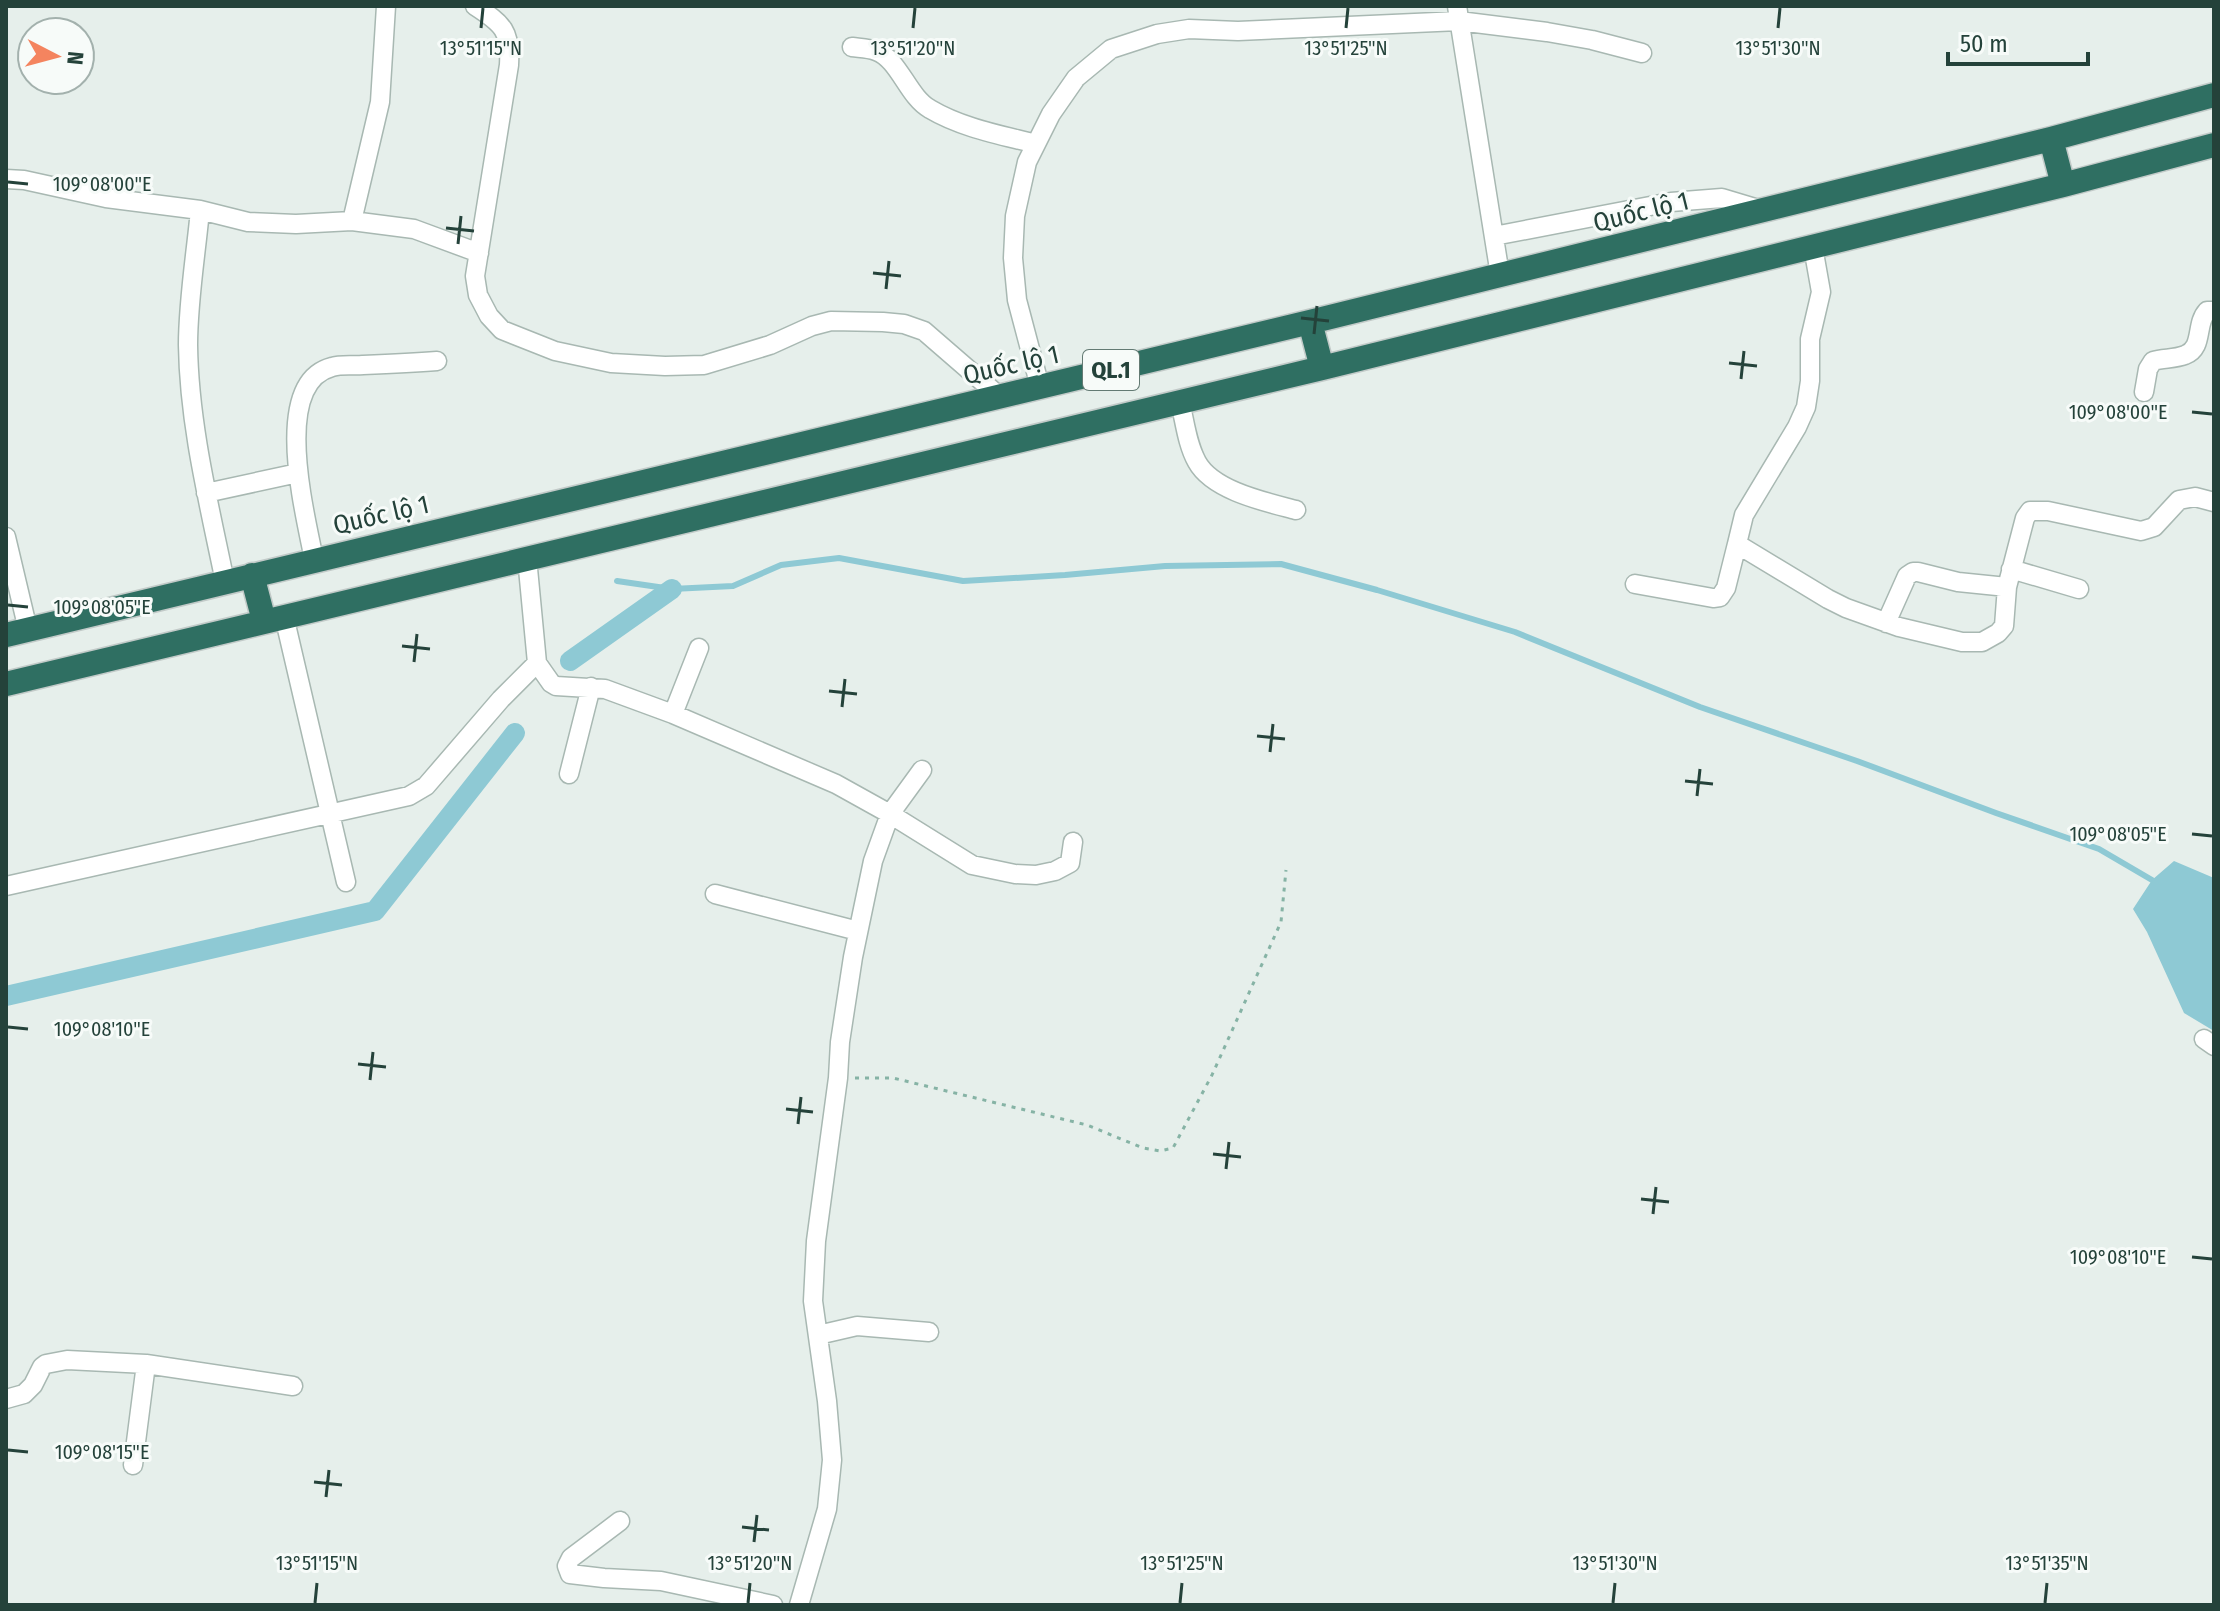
<svg xmlns="http://www.w3.org/2000/svg" width="2220" height="1611" viewBox="0 0 2220 1611" font-family="'Fira Sans Condensed',sans-serif">
	<rect width="100%" height="100%" fill="#e6efeb"/>
	<path fill="#8ec9d4" d="M2174,861L2214,878V1031L2184,1013L2147,932L2133,909L2152,880Z"/>
	<g fill="none" stroke-linecap="round" stroke-linejoin="round">
		<path stroke="#8ec9d4" stroke-width="6" d="M617,581L672,589L733,586L781,565L839,558L963,581L1065,575L1165,566L1281,564L1377,590L1515,632L1700,707L1857,761L1996,813L2099,849L2152,880"/>
		<path stroke="#8ec9d4" stroke-width="20" d="M570,661L672,589
			M6,996L375,911L515,733"/>
		<g stroke="#a8b8b2" stroke-width="21">
			<path id="minor" d="M475,6C503,24 511,31 509,65L475,276L478,295L489,316L502,330L555,351L611,363L665,366L704,365L770,345L812,326L831,321L883,322L904,324L924,331L999,396
				M1457,6L1500,275
				M852,47C859,48 869,48 876,51C899,59 908,97 930,109C962,128 1001,135 1036,144
				M6,179L24,180L106,198L200,210L248,222L296,224L352,221L414,229L479,253
				M200,210C196,254 188,300 188,345C189,424 209,504 225,582
				M352,221L380,102L386,6
				M1494,236L1671,202L1722,198L1762,210
				M1813,247L1821,292L1810,339V381L1806,407L1797,427L1744,515L1737,544L1828,599L1846,608L1899,627L1962,642H1982L1998,633L2004,626L2007,587L2025,518L2030,511H2048L2141,531L2154,527L2179,500L2195,497L2214,502
				M1040,387L1017,300L1013,258L1015,216L1027,162L1051,114L1076,78L1111,49L1157,34L1189,29L1238,31L1459,21L1547,32L1592,40L1642,53
				M2144,392L2148,369L2153,361C2163,358 2175,359 2185,355C2204,348 2195,324 2207,311H2214
				M1180,402C1185,422 1187,444 1197,462C1213,491 1266,502 1296,510
				M206,493L298,473
				M6,537L28,630
				M527,558L537,663
				M314,560C306,516 270,383 332,367C341,364 354,366 363,365C388,364 412,363 437,361
				M2011,569L2079,589
				M1635,584L1713,598L1720,597L1726,588L1737,544
				M284,616L346,882
				M1886,623L1907,576L1913,572H1918L1958,582L2007,587
				M673,714L699,648
				M922,770L890,814L972,865L1015,874L1036,875L1055,871L1070,863L1073,842
				M569,774L591,687
				M6,886L409,796L426,786L501,699L537,663L551,683L556,686L605,689L673,714L836,784L890,814L873,861L853,957L840,1042L838,1078L816,1241L813,1301L827,1401L832,1460L827,1509L799,1605
				M715,894L858,931
				M2204,1039L2214,1046
				M818,1335L857,1326L929,1332
				M6,1399L24,1394L33,1385L42,1367L46,1364L67,1360L146,1364L293,1386
				M133,1465L146,1364
				M620,1521L571,1558L567,1566L570,1574L604,1578L661,1581L773,1605"/>
		</g>
		<g stroke="#c2cac8" stroke-width="27">
			<path id="highway" d="M2051,139L2063,185
				M1310,322L1322,368
				M252,575L264,621
				M6,635L1310,322L2051,139L2214,95
				M6,684L1322,368L2063,185L2214,145"/>
		</g>
		<path stroke="#86b3a5" stroke-width="3" stroke-dasharray="4 6" stroke-linecap="butt" d="M855,1078H893L1087,1125L1143,1148L1160,1151L1173,1148L1212,1075L1281,922L1286,870"/>
		<use href="#minor" stroke="#fff" stroke-width="18"/>
		<use href="#highway" stroke="#2f6f62" stroke-width="24"/>
	</g>
	<path fill="none" stroke="#24423a" stroke-width="3" d="M481,28L483,8M913,28L915,8M1346,28L1348,8M1778,28L1780,8M8,182L28,184M446,228L474,231M458,244L461,216M873,273L901,276M886,289L889,261M1301,318L1329,321M1314,334L1317,306M1729,363L1757,366M1741,379L1744,351M2192,412L2212,414M8,605L28,607M402,646L430,649M414,662L417,634M829,691L857,694M842,707L845,679M1257,736L1285,739M1270,752L1273,724M1685,781L1713,784M1697,796L1700,769M2192,834L2212,836M8,1027L28,1029M358,1064L386,1067M370,1080L373,1052M786,1109L813,1112M798,1124L801,1097M1213,1154L1241,1157M1226,1169L1229,1142M1641,1199L1669,1202M1653,1214L1656,1187M2192,1257L2212,1259M8,1450L28,1452M314,1482L342,1485M326,1497L329,1470M742,1527L769,1530M754,1542L757,1515M315,1603L317,1583M748,1603L750,1583M1180,1603L1182,1583M1613,1603L1615,1583M2045,1603L2047,1583"/>
	<g text-anchor="middle" dominant-baseline="central" stroke-width="6" stroke-linejoin="round" paint-order="stroke">
		<rect fill="#f7fbf9" stroke="#637a73" stroke-width="2" x="1083" y="350" width="56" height="40" rx="6"/>
		<g font-size="24" font-weight="bold" fill="#24423a">
			<text x="1111" y="370">QL.1</text>
		</g>
		<g font-size="26" fill="#24423a" stroke="#f7fbf9">
			<text transform="translate(1641 212) rotate(-14)">Quốc lộ 1</text>
			<text transform="translate(1011 365) rotate(-13)">Quốc lộ 1</text>
			<text transform="translate(381 515) rotate(-13)">Quốc lộ 1</text>
		</g>
	</g>
	<g font-size="20" text-anchor="middle" fill="#24423a" stroke="#f7fbf9" stroke-width="6" stroke-linejoin="round" paint-order="stroke">
		<text x="481" y="55">13°51'15"N</text>
		<text x="913" y="55">13°51'20"N</text>
		<text x="1346" y="55">13°51'25"N</text>
		<text x="1778" y="55">13°51'30"N</text>
		<text x="102" y="191">109°08'00"E</text>
		<text x="2118" y="419">109°08'00"E</text>
		<text x="102" y="614">109°08'05"E</text>
		<text x="2118" y="841">109°08'05"E</text>
		<text x="102" y="1036">109°08'10"E</text>
		<text x="2118" y="1264">109°08'10"E</text>
		<text x="102" y="1459">109°08'15"E</text>
		<text x="317" y="1570">13°51'15"N</text>
		<text x="750" y="1570">13°51'20"N</text>
		<text x="1182" y="1570">13°51'25"N</text>
		<text x="1615" y="1570">13°51'30"N</text>
		<text x="2047" y="1570">13°51'35"N</text>
	</g>
	<rect width="2220" height="1611" fill="none" stroke="#24423a" stroke-width="16"/>
	<g transform="translate(56 56) rotate(96)"><circle r="38" fill="#f7fbf9" stroke="#a3b1ad" stroke-width="2"/>
	<path d="M0-6L14 30L0 20L-14 30Z" fill="#f4845f"/>
	<text y="-12" font-size="22" font-weight="bold" text-anchor="middle" fill="#24423a">N</text>
	</g>
	<path d="M1948 52v12h140v-12" fill="none" stroke="#24423a" stroke-width="4"/>
	<text x="1960" y="52" font-size="24" fill="#24423a" stroke="#f7fbf9" stroke-width="6" paint-order="stroke">50 m</text>
</svg>
